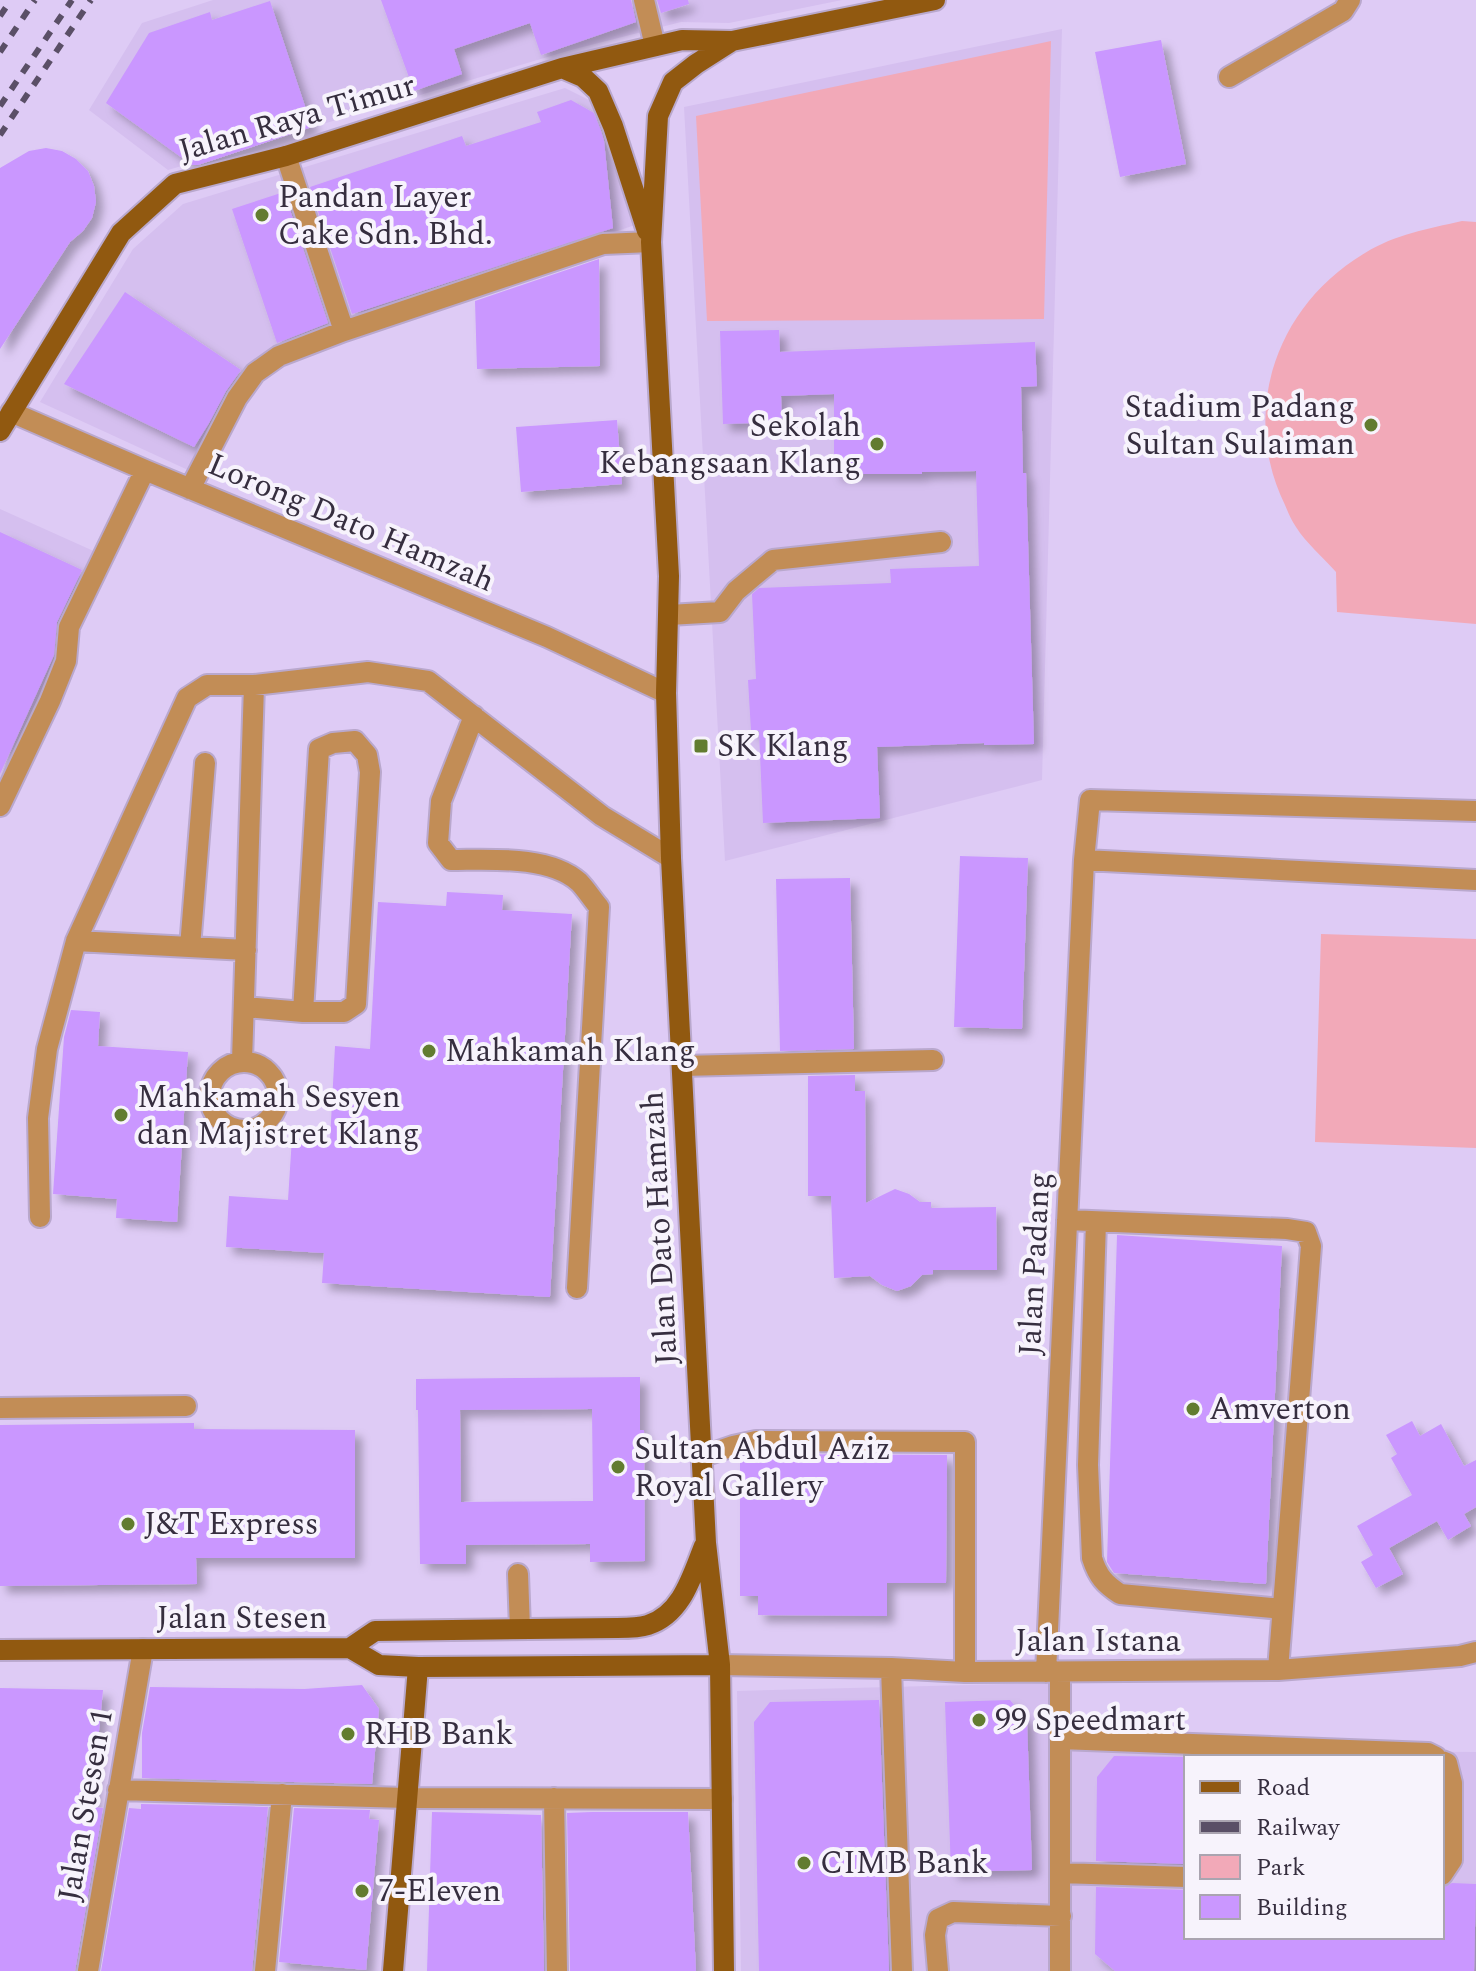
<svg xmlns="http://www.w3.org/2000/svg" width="1476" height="1971" viewBox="0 0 1476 1971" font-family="Spectral,serif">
	<defs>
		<filter id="shadow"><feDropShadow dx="7" dy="7" stdDeviation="4" flood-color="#0004"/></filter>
	</defs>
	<rect width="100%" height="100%" fill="#decbf5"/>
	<path fill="#d5bfef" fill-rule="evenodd" d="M213,0H842L729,23L681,22L571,50L168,170L89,110L142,23Z
		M1062,29L1042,780L725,861L684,107Z
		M565,88L591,101L635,225L279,348L232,396L188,470L40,402L133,249L183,204Z
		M0,509L98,553L60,659L0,791Z
		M1049,1683L1051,1749L1476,1752V1971H741L737,1691ZM1186,1757H1442V1937H1186Z"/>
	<path fill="#f2a9b8" d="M1051,41L1044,319L707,321L696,116Z
		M1462,221L1476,222V624L1337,612L1336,572C1323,557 1306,543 1296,527C1291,520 1288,512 1285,505C1239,411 1277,305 1365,253C1396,234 1427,229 1462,221Z
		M1321,934L1476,939V1148L1315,1142Z"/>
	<path fill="#ca97ff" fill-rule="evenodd" filter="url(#shadow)" d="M381,0H631L636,22L541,55L530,23L454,49L462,74L414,91Z
		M657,0H688L689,4L661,13Z
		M270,1L312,127L198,165H192L106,103L149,33L210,12L212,20Z
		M1161,40L1186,164L1120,177L1095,52Z
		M571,100L594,113L601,131L604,141L613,228L352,314L310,187L462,136L466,146L541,122L537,112Z
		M46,148L62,151L76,159L88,171L94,186L96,202L92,218L83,231L70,242L0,349V168L29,151Z
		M284,192L328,323L277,343L232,209Z
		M599,259L600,366L477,369L475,301Z
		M125,292L241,370L226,391L209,423L194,447L64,384Z
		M779,330L780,352L1035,342L1037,386L1021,387L1023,473H1026L1034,744L984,745V743L877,747L880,818L763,823L759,731H751L748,680L756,679L752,594L759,588L891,583L890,569L979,566L976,471L922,472V474H834V394L781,396L782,422L723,424L720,331Z
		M617,420L622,484L521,492L516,427Z
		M0,532L82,570L57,622L54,655L0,774Z
		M960,856L1028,858L1022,1029L954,1027Z
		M850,878L854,1049L780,1051L776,879Z
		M447,892L503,895L502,910L572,914L550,1297L322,1283L324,1253L226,1247L229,1196L288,1200L292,1137L330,1140L335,1046L370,1049L378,902L446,906Z
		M71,1010L100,1012L98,1046L188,1052L177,1222L116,1218L117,1199L53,1194L64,1037Z
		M855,1075V1091H865L866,1203L895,1189L909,1194L920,1202H931V1208L996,1207L997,1270H933V1274L922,1275L911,1286L897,1291L882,1285L870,1276L834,1278L831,1196H808V1076Z
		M1117,1235L1282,1246L1266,1584L1114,1573L1107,1562Z
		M640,1377V1430H644L645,1561L590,1562V1544L466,1545V1564H420L418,1410H416V1379ZM592,1409L593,1501L461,1502L460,1410Z
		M1412,1421L1420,1436L1441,1424L1464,1466L1476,1460V1507L1464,1514L1471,1526L1448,1540L1437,1521L1389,1548L1403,1574L1376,1588L1361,1562L1373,1555L1357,1526L1412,1495L1391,1458L1397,1454L1386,1435Z
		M194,1423V1429L355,1430V1558H196L197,1584L0,1586V1425Z
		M757,1454L947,1455L946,1583H887V1616L758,1615V1596H740V1458Z
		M362,1685L379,1709L372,1784L142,1778V1733L150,1687L304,1689Z
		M0,1688L103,1690L93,1792H94L93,1807L103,1808L75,1971H0Z
		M879,1700L889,1971H759L754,1722L770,1702Z
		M1010,1700L1027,1720L1032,1870L951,1872L945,1702Z
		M1114,1756L1186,1757V1864L1096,1861L1097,1777Z
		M141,1804L268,1807L252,1971H101L129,1808L141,1809Z
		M294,1808L370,1810L369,1819L379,1820L366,1970L279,1962Z
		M432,1812L541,1815L544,1971H427Z
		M592,1812H688L696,1971H570L567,1813Z
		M1452,1883L1476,1884L1474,1971H1115L1095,1954L1096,1887L1186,1890V1937H1442V1888Z"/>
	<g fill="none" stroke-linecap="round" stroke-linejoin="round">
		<g stroke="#b9a8cd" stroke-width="24">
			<path id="minor" d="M644,0L655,46
				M1229,77L1343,11L1350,0
				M286,156L344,331
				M11,412L145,470L547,637L666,693
				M190,489L237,398L255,373L279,356L344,331L603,244L651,242
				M669,615L720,612L736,591L773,560L941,542
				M474,716L441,801L438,843L451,860C489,860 549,855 579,882C586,889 592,899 599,907L577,1288
				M0,806L50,701L66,661L69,627L145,470
				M1084,860L1476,880
				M76,941L246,950
				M190,947L205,763
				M245,1007L303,1012H344L356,1004L370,772L367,755L355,741L333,743L319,749L303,1012
				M242,1061L254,685
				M210 1096a34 34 0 1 1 68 0a34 34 0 1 1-68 0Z
				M682,1066L933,1060
				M40,1217L38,1118L47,1049L76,941L187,698L207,685H254L368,672L428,681L602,816L671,858
				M1067,1220L1287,1229L1306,1232L1311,1246L1278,1670
				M1096,1222L1088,1465L1092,1558C1098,1577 1105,1584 1120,1594L1282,1609
				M0,1408L186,1406
				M701,1457L733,1446L756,1441L965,1442V1672
				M518,1574L520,1629
				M720,1665L891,1668L965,1672L1278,1670L1460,1656L1476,1652
				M891,1668L902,1971
				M1046,1672L1084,860L1090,800L1476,811
				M1060,1739L1428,1753L1436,1757
				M1442,1761L1447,1763L1452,1783V1860L1442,1875
				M118,1790L407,1798L722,1799
				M554,1798L557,1971
				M1060,1873L1186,1877
				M88,1971L143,1649
				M265,1971L282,1794
				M938,1971L935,1935L938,1919L953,1912L1061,1916
				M1060,1971V1672"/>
		</g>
		<g stroke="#b9a8cd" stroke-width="24">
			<path id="major" d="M562,68L583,77L598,91L613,126L647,231
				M0,431L121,233L175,184L286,156L562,68L682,40L732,41L935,0
				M350,1648L375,1631L617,1628C627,1628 639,1628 648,1625C682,1614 692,1576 704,1546
				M0,1650L350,1648L379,1665L418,1667L720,1665
				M393,1971L418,1667
				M724,1971L720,1665L706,1543L671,858L666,693L669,576L651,242L658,116L673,82L696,64L732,41"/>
		</g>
		<use href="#minor" stroke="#c28d56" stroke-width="20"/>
		<use href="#major" stroke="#915910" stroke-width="20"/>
		<path stroke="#5a4f66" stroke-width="6" stroke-dasharray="10 10" stroke-linecap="butt" d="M0,16L11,0
			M0,52L35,0
			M0,106L72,0
			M0,135L91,0"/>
	</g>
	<g fill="#627c30" stroke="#f7f3fc" stroke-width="3">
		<circle cx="262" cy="215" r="8"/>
		<circle cx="1371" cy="425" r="8"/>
		<circle cx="877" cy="444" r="8"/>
		<rect x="693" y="738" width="16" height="16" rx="4"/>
		<circle cx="429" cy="1051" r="8"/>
		<circle cx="121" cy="1115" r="8"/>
		<circle cx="1193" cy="1409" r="8"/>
		<circle cx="618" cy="1467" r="8"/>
		<circle cx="128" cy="1524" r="8"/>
		<circle cx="979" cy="1720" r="8"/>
		<circle cx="348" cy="1734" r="8"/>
		<circle cx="804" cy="1863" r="8"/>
		<circle cx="362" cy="1891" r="8"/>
	</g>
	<g text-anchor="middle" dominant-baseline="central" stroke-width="8" stroke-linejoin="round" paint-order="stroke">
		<g font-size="32" fill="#362e3f" stroke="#f7f3fc">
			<text transform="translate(297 118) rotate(-16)">Jalan Raya Timur</text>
			<text transform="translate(351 523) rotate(23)">Lorong Dato Hamzah</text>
			<text transform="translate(660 1228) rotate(-93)">Jalan Dato Hamzah</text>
			<text transform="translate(1035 1264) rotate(-87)">Jalan Padang</text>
			<text x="242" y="1618">Jalan Stesen</text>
			<text x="1098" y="1641">Jalan Istana</text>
			<text transform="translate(86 1805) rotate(-80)">Jalan Stesen 1</text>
		</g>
		<g font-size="32" fill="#362e3f" stroke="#f7f3fc" text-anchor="start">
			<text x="278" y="197">Pandan Layer<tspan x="278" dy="37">Cake Sdn. Bhd.</tspan></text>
			<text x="1355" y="407" text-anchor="end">Stadium Padang<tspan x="1355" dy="37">Sultan Sulaiman</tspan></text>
			<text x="861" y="426" text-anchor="end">Sekolah<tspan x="861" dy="37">Kebangsaan Klang</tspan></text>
			<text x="717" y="746">SK Klang</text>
			<text x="445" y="1051">Mahkamah Klang</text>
			<text x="137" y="1097">Mahkamah Sesyen<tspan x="137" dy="37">dan Majistret Klang</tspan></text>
			<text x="1209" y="1409">Amverton</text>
			<text x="634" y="1449">Sultan Abdul Aziz<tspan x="634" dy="37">Royal Gallery</tspan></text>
			<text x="144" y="1524">J&amp;T Express</text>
			<text x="995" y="1720">99 Speedmart</text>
			<text x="364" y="1734">RHB Bank</text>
			<text x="820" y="1863">CIMB Bank</text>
			<text x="378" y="1891">7-Eleven</text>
		</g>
	</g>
	<rect x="1184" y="1755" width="260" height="184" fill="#f7f3fc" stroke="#aaa4b0" stroke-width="2"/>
	<rect x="1200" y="1781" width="40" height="12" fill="#915910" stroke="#aaa4b0" stroke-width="2"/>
	<text x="1256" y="1795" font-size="24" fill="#362e3f">Road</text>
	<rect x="1200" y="1821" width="40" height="12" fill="#5a4f66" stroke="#aaa4b0" stroke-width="2"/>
	<text x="1256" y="1835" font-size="24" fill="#362e3f">Railway</text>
	<rect x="1200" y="1855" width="40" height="24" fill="#f2a9b8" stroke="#aaa4b0" stroke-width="2"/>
	<text x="1256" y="1875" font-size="24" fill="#362e3f">Park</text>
	<rect x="1200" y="1895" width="40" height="24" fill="#ca97ff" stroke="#aaa4b0" stroke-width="2"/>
	<text x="1256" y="1915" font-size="24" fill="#362e3f">Building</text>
</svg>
